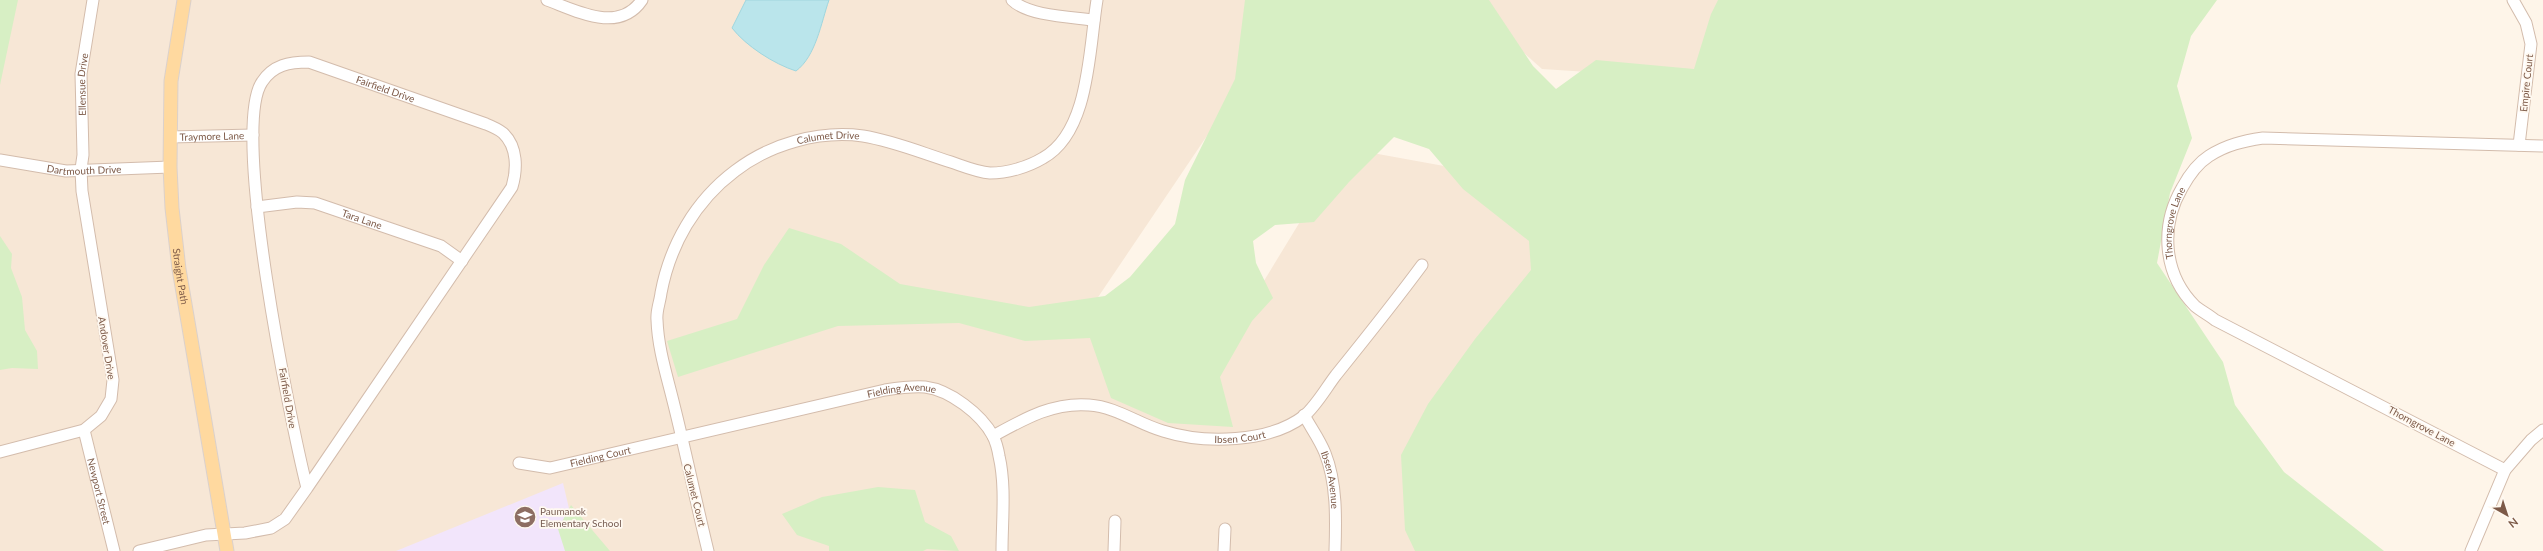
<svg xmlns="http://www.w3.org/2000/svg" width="2543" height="551" viewBox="0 0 2543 551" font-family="Lato,sans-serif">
	<rect width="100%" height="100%" fill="#fef5e9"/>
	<path fill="#f7e7d6" d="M0,0H1255L1248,75L1086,315L1201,384L1345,148L1444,166L1560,248L1456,551H0Z
		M1481,0H1769L1743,82L1542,69L1480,14Z"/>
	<path fill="#f2e5fb" d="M563,483L579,551H396Z"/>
	<path fill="#d7efc4" d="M0,0H18L0,85Z
		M1245,0H1489L1533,66L1556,89L1596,60L1694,69L1711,14L1718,0H2217L2191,36L2177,86L2192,138L2170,193L2157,263L2223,362L2235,405L2284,472L2384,551H1415L1405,530L1401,455L1428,404L1475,339L1531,270L1529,241L1463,189L1429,149L1394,137L1349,182L1314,222L1275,225L1253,241L1256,263L1273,298L1252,321L1220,377L1233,427L1168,423L1111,398L1090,338L1025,341L959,323L838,326L678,377L667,341L737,319L764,265L789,228L841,244L900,284L1029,307L1105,296L1130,277L1175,224L1185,180L1235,79Z
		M0,236L12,254L11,268L22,297L25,330L37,351L38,369L12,368L0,370Z
		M878,487L915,490L925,522L951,536L959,551L927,549L923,551H829V546L797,535L782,514L822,497Z
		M571,505L610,551H565L558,529Z"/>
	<path fill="#bae5eb" stroke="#9fd6de" d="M746,0H829C821,23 816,56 796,71C774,64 746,46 732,28Z"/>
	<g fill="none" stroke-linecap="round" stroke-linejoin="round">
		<g stroke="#d3bcac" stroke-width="13">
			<g id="minor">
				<path d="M547,0C577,11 619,34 642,0"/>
				<path d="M1012,0C1028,16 1071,17 1094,20"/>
				<path d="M2513,0L2526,23L2531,44L2519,145"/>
				<path id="s1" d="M170,137L253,135"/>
				<path id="s2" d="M0,160L66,171L170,167"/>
				<path id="s3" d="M257,207L297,202L315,203L441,246L462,261"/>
				<path id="s4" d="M1304,415C1311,428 1320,440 1325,453C1337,483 1336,519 1335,551"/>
				<path id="s5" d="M84,430L114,551"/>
				<path id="s6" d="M993,436C1024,419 1053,402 1089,405C1117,407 1138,424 1163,431C1204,444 1269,443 1304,416C1316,406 1326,388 1336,375C1365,339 1394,303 1422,265"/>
				<path id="s7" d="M0,452L84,430L101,416L111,399L113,380L82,191L81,169L83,155L81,74L93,0"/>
				<path id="s8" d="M519,463L550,468L885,390C898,388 912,386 925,387C950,390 981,414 993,436C996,442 998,450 999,456C1006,486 1002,521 1002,551"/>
				<path id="s9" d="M2505,470L2215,320C2209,315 2201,311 2195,306C2163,274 2160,226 2182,188C2188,177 2198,163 2209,156C2226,145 2243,141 2263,138L2543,146"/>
				<path id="s10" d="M139,551L206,535L245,533L271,528L285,519L307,488C291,424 230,129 262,82C273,65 289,62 309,62L486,124C491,126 498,129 503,133C518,147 517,170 512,187L307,488"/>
				<path id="s11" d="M708,551C696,502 686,453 674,405C667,376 658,349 657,320C656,311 660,302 661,293C670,245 695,201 735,171C770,144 819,130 863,136C894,141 922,153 951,162C963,166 977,172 990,173C1008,173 1028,167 1043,158C1090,132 1089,48 1097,0"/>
				<path d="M1114,551L1115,521"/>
				<path d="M1224,551L1225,529"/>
				<path d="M2471,551L2505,470L2531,440L2543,430"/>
			</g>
		</g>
		<g stroke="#dbd1cc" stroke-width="15">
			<g id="major">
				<path id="s12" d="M184,0L171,81L170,167L172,208L179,269L227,551"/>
			</g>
		</g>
		<use href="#minor" stroke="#fff" stroke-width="11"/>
		<use href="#major" stroke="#ffd99f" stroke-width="13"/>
	</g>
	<defs>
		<g id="school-disc" transform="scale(1.15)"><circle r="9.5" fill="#8d6e63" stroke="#fff9f1"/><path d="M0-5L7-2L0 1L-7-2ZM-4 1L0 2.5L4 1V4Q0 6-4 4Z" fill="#fff"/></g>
	</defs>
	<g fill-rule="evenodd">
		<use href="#school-disc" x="525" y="517"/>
	</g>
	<g text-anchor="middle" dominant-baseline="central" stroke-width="3.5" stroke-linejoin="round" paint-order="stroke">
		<g font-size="10" fill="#7d5a48" stroke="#fff9f1">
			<text transform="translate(2526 83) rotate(-84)">Empire Court</text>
			<text stroke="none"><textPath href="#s7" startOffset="446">Ellensue Drive</textPath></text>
			<text stroke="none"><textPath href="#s10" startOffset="736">Fairfield Drive</textPath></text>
			<text stroke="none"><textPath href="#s1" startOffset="42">Traymore Lane</textPath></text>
			<text stroke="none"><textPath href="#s11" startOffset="511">Calumet Drive</textPath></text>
			<text stroke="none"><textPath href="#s2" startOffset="85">Dartmouth Drive</textPath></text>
			<text stroke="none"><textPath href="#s3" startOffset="108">Tara Lane</textPath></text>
			<text stroke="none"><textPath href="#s9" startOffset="442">Thorngrove Lane</textPath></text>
			<text stroke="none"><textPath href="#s12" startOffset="278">Straight Path</textPath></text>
			<text transform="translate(107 348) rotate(81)">Andover Drive</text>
			<text stroke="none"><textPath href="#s8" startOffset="392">Fielding Avenue</textPath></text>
			<text transform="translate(288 398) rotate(80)">Fairfield Drive</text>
			<text transform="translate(2422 426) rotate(28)">Thorngrove Lane</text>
			<text stroke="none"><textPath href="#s6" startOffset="259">Ibsen Court</textPath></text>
			<text stroke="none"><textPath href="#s8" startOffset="83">Fielding Court</textPath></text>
			<text stroke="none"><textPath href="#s4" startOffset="71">Ibsen Avenue</textPath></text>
			<text stroke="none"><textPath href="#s5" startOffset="63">Newport Street</textPath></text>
			<text transform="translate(695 495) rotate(76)">Calumet Court</text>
		</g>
		<g font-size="10" fill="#785e54" stroke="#fff9f1" text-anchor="start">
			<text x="540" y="511">Paumanok<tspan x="540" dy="12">Elementary School</tspan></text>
		</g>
	</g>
	<g transform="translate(2507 515) rotate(141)" stroke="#fff9f1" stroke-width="3" paint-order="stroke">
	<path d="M0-3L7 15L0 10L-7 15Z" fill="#7d5a48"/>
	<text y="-6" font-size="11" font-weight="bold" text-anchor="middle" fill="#7d5a48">N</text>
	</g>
</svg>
